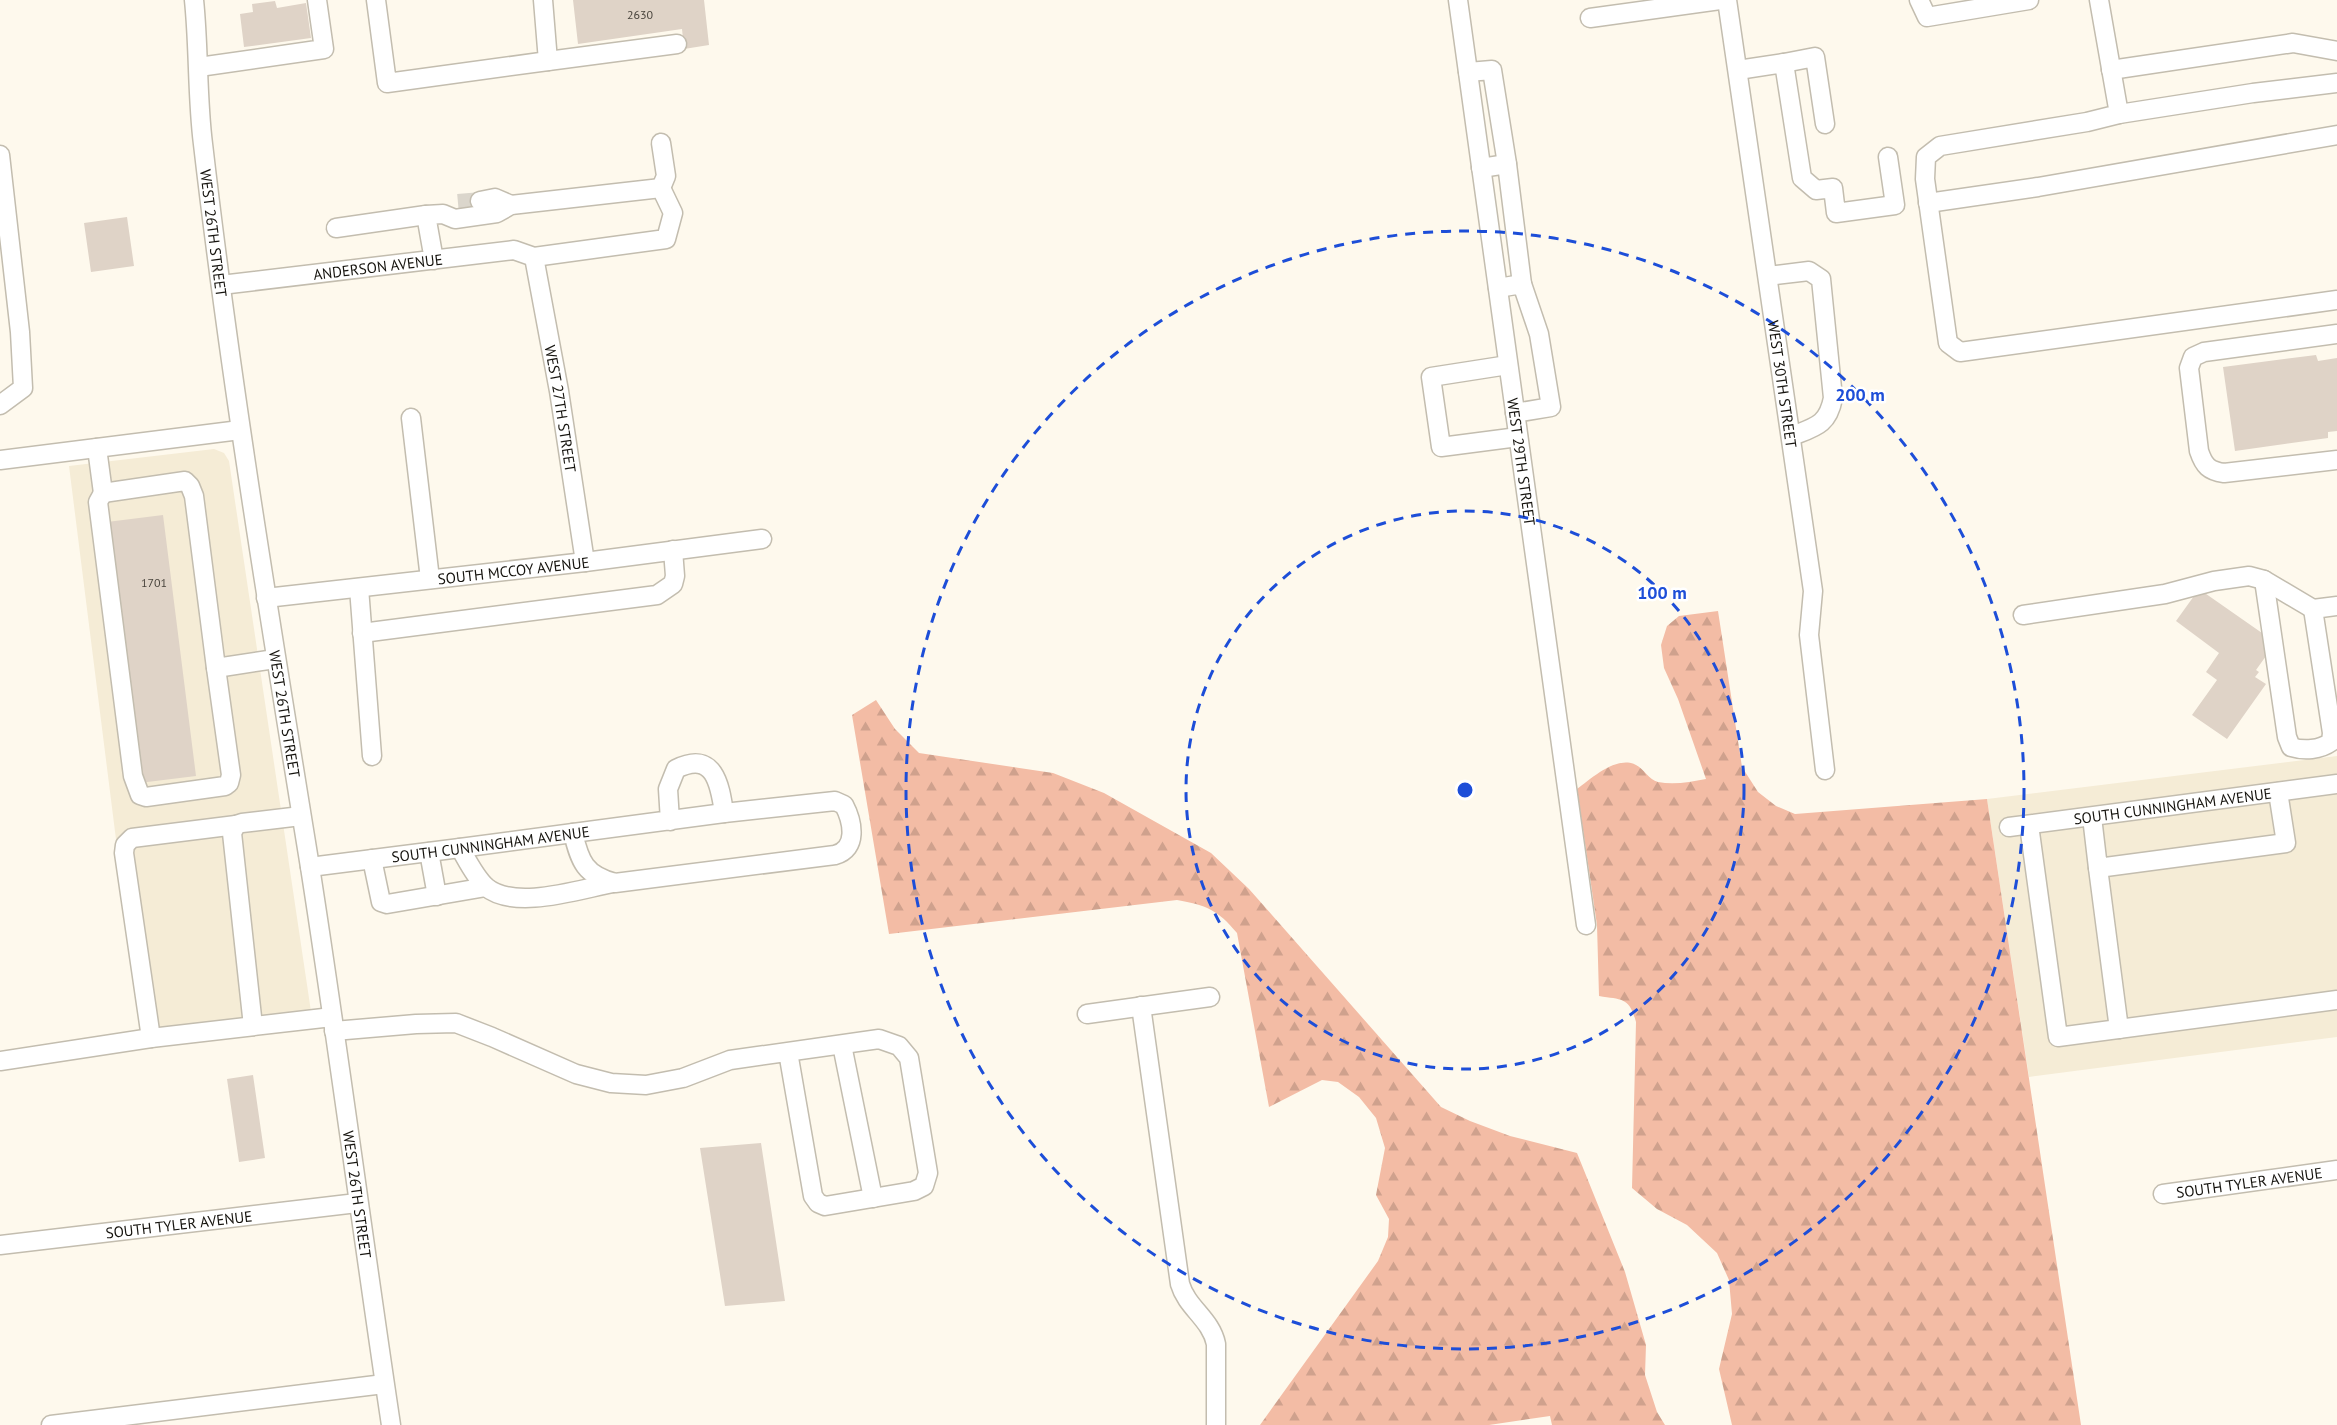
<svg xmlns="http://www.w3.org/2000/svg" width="2337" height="1425" viewBox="0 0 2337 1425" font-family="'PT Sans',sans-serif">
	<defs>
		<pattern id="forest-firs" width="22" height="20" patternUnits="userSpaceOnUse" patternTransform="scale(1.5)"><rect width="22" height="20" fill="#f3bca5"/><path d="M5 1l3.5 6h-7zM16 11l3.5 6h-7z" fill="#cfa18d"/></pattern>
	</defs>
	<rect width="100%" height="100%" fill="#fef9ed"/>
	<path fill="#f5ecd6" d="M214,449L224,453L229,461L313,1025L142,1046L69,466Z
		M2337,756V1037L2029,1077L1987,799Z"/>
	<path fill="url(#forest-firs)" d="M1718,611L1742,767L1758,792L1776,806L1795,814L1987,799L2081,1425H1732L1719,1369L1732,1314L1729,1280L1717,1253L1687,1225L1657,1209L1632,1188L1636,1022C1629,997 1623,1000 1599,996L1597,925L1577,789C1592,778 1617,755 1636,765C1644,769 1649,780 1658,782C1674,785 1690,782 1706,779L1678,699L1664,668L1661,645L1667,626L1679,616Z
		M876,700L895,729L919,753L1053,773L1104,793L1211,853L1249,889L1441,1107L1470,1121L1510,1136L1577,1153L1625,1272L1646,1345L1645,1375L1657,1412L1665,1425H1552L1550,1416L1489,1425H1260L1378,1261L1388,1237L1389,1219L1376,1195L1385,1148L1376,1118L1359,1097L1338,1082L1322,1080L1269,1107L1237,933C1218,910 1206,905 1177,900L889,934L852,715Z"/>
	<path fill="#dfd3c7" d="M573,0H704L709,45L684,49L682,29L578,44Z
		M275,1L277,8L306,3L311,38L244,47L240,14L253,12L252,4Z
		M127,217L134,266L91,272L84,223Z
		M2316,355L2318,361L2337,358V431L2328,432V438L2235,451L2223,367Z
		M163,515L196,776L139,783L107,522Z
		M2199,589L2262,633L2266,656L2256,670L2259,672L2255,677L2266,684L2227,739L2192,715L2217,680L2206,672L2219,653L2176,621Z
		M253,1075L265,1158L239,1162L227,1079Z
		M761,1143L785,1301L725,1306L700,1148Z"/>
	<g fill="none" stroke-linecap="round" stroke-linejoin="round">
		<path stroke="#dbd6cc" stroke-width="18" stroke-dasharray="18 9" stroke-linecap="butt" d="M458,203L480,201"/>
		<g stroke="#c3bdaf" stroke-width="21">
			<g id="minor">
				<path id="s1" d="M194,0C199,48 197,97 203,144C231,386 271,626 310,867C339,1052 363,1239 391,1425"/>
				<path d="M376,0L387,83L548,61L543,0"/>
				<path id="s2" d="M1458,0L1586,925"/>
				<path id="s3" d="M1727,0L1813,591L1809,635L1825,770"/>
				<path d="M1919,0L1927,17L2029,0"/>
				<path d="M2099,0L2119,114L2087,122L1940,146L1926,157L1925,179L1948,343L1960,352L2337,300"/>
				<path d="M1590,18L1720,0"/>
				<path d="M548,61L677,44"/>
				<path d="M1784,63L1815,57L1825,124"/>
				<path d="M199,67L324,49L317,0"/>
				<path d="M1738,70L1784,63L1802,178L1816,190L1833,188L1836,213L1895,205L1888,157"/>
				<path d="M2111,70L2293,43L2337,51"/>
				<path d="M1468,72L1492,70L1507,164"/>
				<path d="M2119,114L2253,93L2337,83"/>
				<path d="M0,155L20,332L23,388L0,405"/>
				<path d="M1481,168L1507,164L1522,284"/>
				<path d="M661,188L666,176L661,143"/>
				<path d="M480,201L495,198L511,205"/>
				<path d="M1928,203L2038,187L2337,135"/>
				<path d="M336,228L426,215"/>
				<path id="s4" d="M534,257L559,391L585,562"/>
				<path d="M1768,276L1809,271L1821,279L1833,398C1828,425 1815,427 1792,436"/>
				<path id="s5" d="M221,285L514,250L534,257L666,239L673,213L661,188L511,205L497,213L455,219L443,214L426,215L434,260"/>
				<path d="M1498,288L1522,284L1539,334L1551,407L1515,413"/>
				<path d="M2337,334L2204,352L2193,357L2189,368L2199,451C2204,466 2209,471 2224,473L2337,460"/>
				<path d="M1508,365L1431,377L1441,447L1518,437"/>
				<path d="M411,418L430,579"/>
				<path d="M97,448L103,493L185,481L190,486L194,496L216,668L275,659"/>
				<path d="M0,460L240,430"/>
				<path d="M103,493L98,502L133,776L140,795L146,797L225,786L229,783L231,775L216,668"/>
				<path d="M2264,580L2287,737L2291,747C2304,751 2320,750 2331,742L2332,733L2313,609"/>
				<path d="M359,588L372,756"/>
				<path id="s6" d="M266,598L585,562L762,539"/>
				<path d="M2023,615L2165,594L2214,581L2249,576L2264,580L2313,609L2337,606"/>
				<path d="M362,633L657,595L673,584L675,576L673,550"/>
				<path d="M2092,817L2098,868L2286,843L2278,792"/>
				<path d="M2029,825L2058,1037L2337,1000"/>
				<path id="s7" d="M2009,827L2337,784"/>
				<path d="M573,833C580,862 585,875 615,883L835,855C858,849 853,822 844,805L835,801L724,813"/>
				<path d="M460,848C467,860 475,877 486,887C515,911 580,889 613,883"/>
				<path d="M429,852L437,896"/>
				<path d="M372,859L381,902L387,904L486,887"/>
				<path id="s8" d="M310,867L460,848L724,813C720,784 714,750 676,769L668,789L670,821"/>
				<path d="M2098,868L2119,1029"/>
				<path d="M1141,1006L1180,1284C1187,1308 1211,1319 1216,1344V1425"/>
				<path d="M1087,1014L1210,997"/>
				<path d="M253,1026L232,833L236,825L242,823L301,816"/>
				<path d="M334,1031L416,1024L456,1023L492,1037L576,1074L611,1083L646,1085L683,1078L730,1060L879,1039L899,1046L909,1058L928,1173L924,1186L914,1191L825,1206L818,1203L813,1196L788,1052"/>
				<path d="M151,1038L124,853L125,845L132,838L236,825"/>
				<path d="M842,1045L873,1198"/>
				<path d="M0,1061L151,1038L332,1017"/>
				<path id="s9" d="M2163,1194L2337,1170"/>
				<path id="s10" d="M0,1245L357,1203"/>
				<path d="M51,1425L384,1384"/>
			</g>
		</g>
		<use href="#minor" stroke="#fff" stroke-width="18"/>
	</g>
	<g fill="none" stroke="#1d4ed8" stroke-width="3" stroke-dasharray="10 8">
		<circle cx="1465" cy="790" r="279"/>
		<circle cx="1465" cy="790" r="559"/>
	</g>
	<g text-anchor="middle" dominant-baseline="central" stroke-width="5" stroke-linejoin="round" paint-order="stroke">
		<g font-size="12" fill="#48433c">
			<text x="640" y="14">2630</text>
			<text x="154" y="582">1701</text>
		</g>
		<g font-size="15" fill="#15130e" stroke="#fff">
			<text stroke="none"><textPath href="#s1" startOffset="234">WEST 26TH STREET</textPath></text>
			<text stroke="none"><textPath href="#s5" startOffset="158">ANDERSON AVENUE</textPath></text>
			<text stroke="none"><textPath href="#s3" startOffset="388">WEST 30TH STREET</textPath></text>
			<text stroke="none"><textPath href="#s4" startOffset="154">WEST 27TH STREET</textPath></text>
			<text stroke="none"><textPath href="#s2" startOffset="466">WEST 29TH STREET</textPath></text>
			<text stroke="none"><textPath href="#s6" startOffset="249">SOUTH MCCOY AVENUE</textPath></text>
			<text stroke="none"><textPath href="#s1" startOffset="720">WEST 26TH STREET</textPath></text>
			<text stroke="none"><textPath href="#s7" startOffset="165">SOUTH CUNNINGHAM AVENUE</textPath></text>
			<text stroke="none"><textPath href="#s8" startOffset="182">SOUTH CUNNINGHAM AVENUE</textPath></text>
			<text stroke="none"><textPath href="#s9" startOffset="87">SOUTH TYLER AVENUE</textPath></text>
			<text stroke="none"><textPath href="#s1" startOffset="1206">WEST 26TH STREET</textPath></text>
			<text stroke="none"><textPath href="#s10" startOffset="180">SOUTH TYLER AVENUE</textPath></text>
		</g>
	</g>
	<circle cx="1465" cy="790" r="9" fill="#1d4ed8" stroke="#fff" stroke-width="3"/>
	<g font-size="18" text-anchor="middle" font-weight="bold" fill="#1d4ed8" stroke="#fff" stroke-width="5" stroke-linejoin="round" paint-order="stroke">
		<text x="1860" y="401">200 m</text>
		<text x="1662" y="599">100 m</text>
	</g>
</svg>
